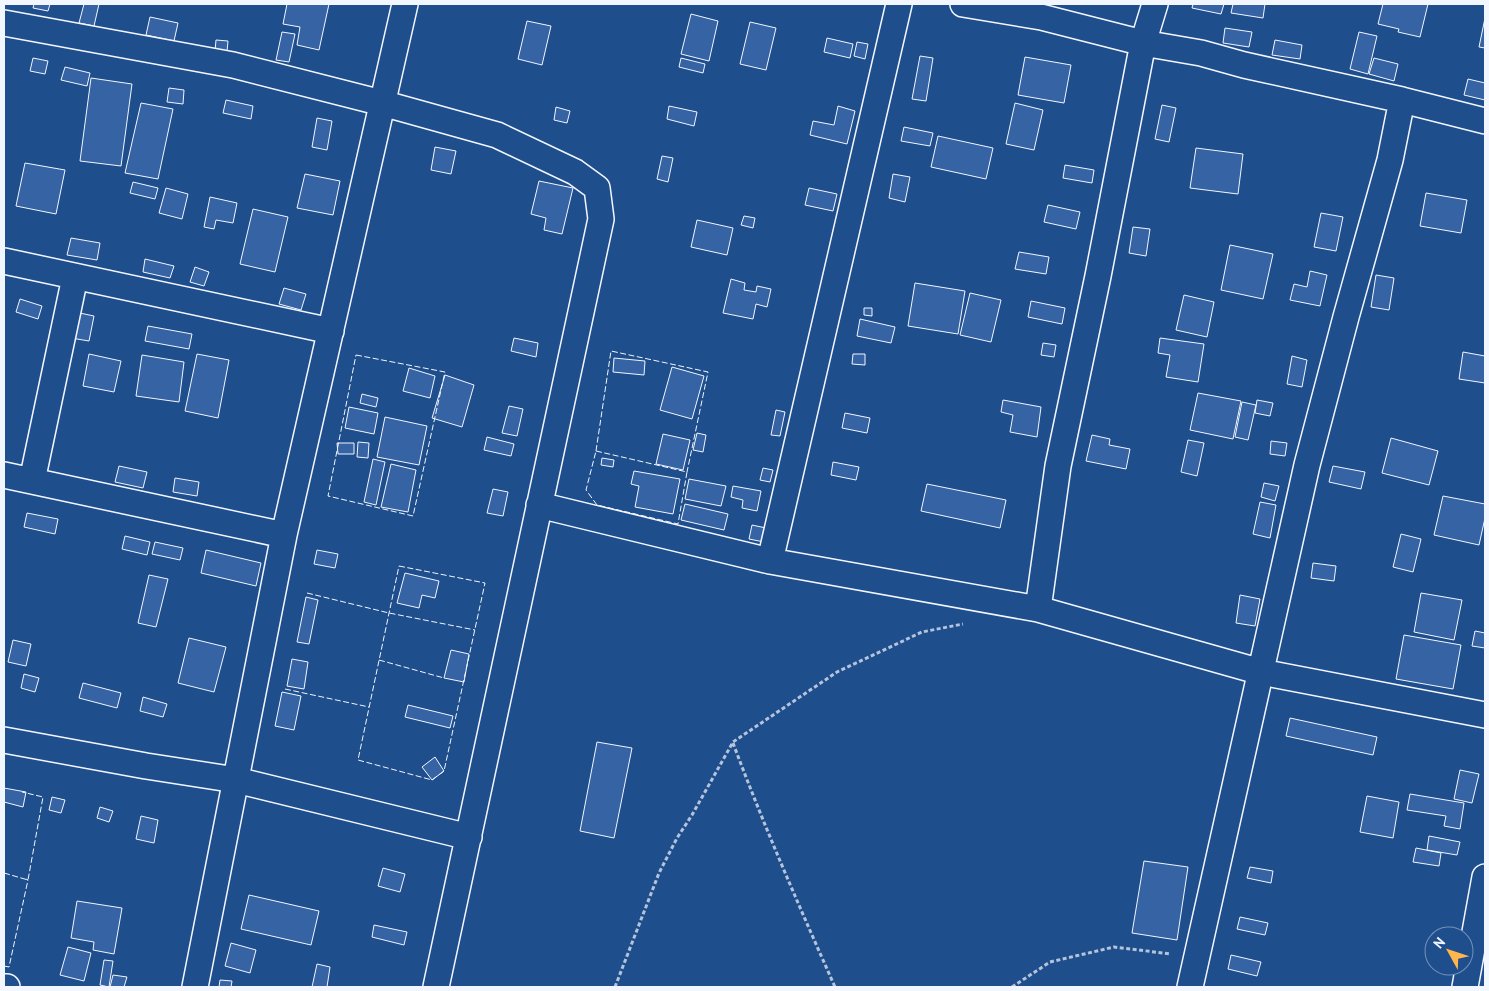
<svg xmlns="http://www.w3.org/2000/svg" width="1489" height="991" viewBox="0 0 1489 991" font-family="'PT Sans',sans-serif">
	<rect width="100%" height="100%" fill="#1f4e8c"/>
	<path fill="#3563a3" stroke="#f2f6ff" d="M34,4H50L48,11L33,8Z
		M84,4H99L94,26L79,23Z
		M287,4H329L319,50L297,45L300,27L283,24Z
		M1193,4H1224L1221,14L1192,8Z
		M1233,4H1265L1263,18L1231,13Z
		M1383,4H1428L1420,37L1398,32L1399,29L1378,24Z
		M691,14L718,21L709,61L681,54Z
		M150,17L178,23L174,41L146,35Z
		M1485,18V48L1479,47Z
		M527,21L551,26L542,65L518,59Z
		M750,22L776,28L766,70L740,64Z
		M1225,28L1252,32L1249,47L1223,43Z
		M282,32L295,34L289,62L276,60Z
		M1359,32L1377,36L1368,74L1350,69Z
		M827,38L853,44L850,58L824,52Z
		M216,40L228,41L227,52L215,51Z
		M1275,40L1302,45L1300,59L1272,55Z
		M857,42L868,44L865,59L854,56Z
		M920,56L933,58L926,101L912,99Z
		M1025,57L1071,65L1064,103L1018,95Z
		M33,58L48,61L45,74L30,71Z
		M681,58L705,64L703,73L679,67Z
		M1374,58L1398,64L1394,81L1369,74Z
		M65,67L90,73L87,86L61,80Z
		M91,78L132,84L121,166L80,161Z
		M1468,79L1485,83V100L1464,95Z
		M169,88L184,90L183,104L167,102Z
		M226,100L253,106L251,119L223,113Z
		M141,103L173,109L158,179L125,173Z
		M1015,103L1043,110L1034,150L1006,144Z
		M1162,105L1176,108L1169,142L1155,139Z
		M669,106L697,112L694,126L667,119Z
		M838,106L855,111L847,144L810,135L813,121L834,125Z
		M556,107L570,111L567,123L554,120Z
		M317,118L332,121L327,150L312,147Z
		M904,127L933,133L930,146L901,141Z
		M938,136L993,148L986,179L931,167Z
		M435,147L456,151L451,174L431,170Z
		M1196,148L1243,154L1238,194L1190,188Z
		M662,156L673,158L668,182L657,179Z
		M25,163L65,170L56,214L16,206Z
		M1065,165L1094,170L1092,183L1063,178Z
		M305,174L340,181L333,215L297,208Z
		M893,174L910,177L905,202L889,198Z
		M539,181L573,188L562,234L544,230L546,218L531,214Z
		M133,182L158,188L155,199L130,193Z
		M166,188L188,194L182,219L159,213Z
		M809,188L837,194L833,211L805,205Z
		M1426,193L1467,200L1461,233L1420,226Z
		M210,197L237,203L233,223L216,220L214,229L204,227Z
		M1048,205L1080,212L1076,229L1044,222Z
		M253,209L288,217L275,272L240,264Z
		M1321,213L1343,217L1336,251L1314,247Z
		M744,216L755,218L753,228L741,225Z
		M697,220L733,228L727,255L691,247Z
		M1133,227L1150,229L1146,256L1129,253Z
		M71,238L100,243L97,260L67,255Z
		M1230,245L1273,254L1263,299L1221,290Z
		M1019,252L1049,257L1046,274L1015,269Z
		M145,259L174,266L170,278L143,272Z
		M195,267L209,272L204,286L190,282Z
		M1310,271L1327,275L1320,306L1290,300L1294,284L1307,287Z
		M1376,275L1394,278L1389,310L1371,307Z
		M731,279L745,283L744,290L756,292L757,286L771,289L767,307L756,304L753,319L723,313Z
		M915,283L965,291L958,334L908,326Z
		M284,288L306,294L301,310L279,304Z
		M970,293L1001,300L991,342L960,335Z
		M1184,295L1214,302L1207,337L1176,330Z
		M20,299L42,306L38,319L16,312Z
		M1031,301L1065,308L1062,324L1028,317Z
		M864,308H872V316L864,315Z
		M75,312L94,316L89,341L71,338Z
		M860,319L895,327L891,343L857,336Z
		M148,326L192,334L189,349L145,341Z
		M514,338L538,343L536,357L511,351Z
		M1160,338L1204,344L1198,382L1166,377L1170,355L1158,353Z
		M1043,343L1056,345L1054,357L1041,355Z
		M1463,352L1485,356V383L1459,379Z
		M89,354L121,361L114,392L83,386Z
		M197,354L229,360L218,418L185,411Z
		M853,354H865V365L852,364Z
		M142,355L184,362L179,402L136,396Z
		M1292,356L1307,360L1302,387L1287,384Z
		M614,358L645,361L644,375L613,372Z
		M672,367L704,376L692,419L660,410Z
		M409,368L435,376L430,398L403,391Z
		M445,375L474,385L462,427L432,418Z
		M1198,393L1241,401L1233,439L1190,430Z
		M362,394L378,398L376,407L360,403Z
		M1003,400L1041,407L1037,437L1010,432L1013,415L1001,412Z
		M1257,400L1273,403L1270,416L1255,413Z
		M1242,402L1256,405L1248,440L1235,437Z
		M509,406L523,409L517,436L502,433Z
		M349,407L378,413L374,434L345,428Z
		M776,410L785,412L780,436L771,435Z
		M845,413L870,418L867,433L842,428Z
		M385,417L427,426L419,465L377,457Z
		M697,433L706,435L703,452L693,450Z
		M663,434L690,440L683,470L656,464Z
		M1092,435L1110,439L1109,445L1130,449L1126,469L1086,461Z
		M487,437L514,444L511,456L484,450Z
		M1391,438L1438,451L1429,485L1382,473Z
		M1188,440L1204,443L1197,476L1181,472Z
		M1271,441L1287,443L1285,456L1270,454Z
		M358,442L369,443L368,458L357,457Z
		M337,443H354V454H338Z
		M602,458L614,460L613,467L601,465Z
		M373,459L385,462L376,505L364,502Z
		M833,462L859,467L856,480L831,475Z
		M391,464L416,470L408,512L381,507Z
		M119,466L147,472L143,488L115,482Z
		M1333,466L1365,472L1361,489L1329,482Z
		M763,468L773,470L770,482L760,480Z
		M634,471L680,479L673,514L635,507L639,486L631,484Z
		M175,478L199,482L197,496L173,492Z
		M689,479L726,486L721,506L685,499Z
		M1264,483L1279,486L1275,501L1261,497Z
		M927,484L1006,500L1000,528L921,511Z
		M733,486L761,491L757,511L742,508L743,500L731,497Z
		M493,489L508,492L503,516L487,513Z
		M1443,496L1485,504V518L1479,545L1434,535Z
		M1260,502L1276,505L1270,538L1253,534Z
		M685,504L728,514L724,530L681,520Z
		M27,513L58,519L55,534L24,527Z
		M752,525L766,528L764,542L749,539Z
		M1401,534L1421,539L1413,572L1393,567Z
		M125,536L150,542L147,555L122,549Z
		M155,542L183,548L180,560L152,554Z
		M206,550L261,563L256,586L201,573Z
		M317,550L338,554L335,568L314,564Z
		M1313,563L1336,566L1334,581L1311,578Z
		M405,573L439,581L435,598L422,595L419,608L397,603Z
		M149,575L168,579L156,627L138,623Z
		M1421,593L1462,600L1454,640L1414,632Z
		M1240,595L1260,599L1255,626L1236,623Z
		M306,597L318,600L309,644L297,642Z
		M1475,631L1485,633V648L1472,646Z
		M1404,635L1461,645L1453,689L1396,679Z
		M189,638L226,647L214,692L178,683Z
		M13,640L31,644L26,666L8,662Z
		M451,650L469,654L464,682L444,678Z
		M292,659L308,662L304,689L287,686Z
		M24,674L39,678L35,692L21,688Z
		M83,683L121,693L117,708L79,698Z
		M282,692L301,696L294,730L275,726Z
		M143,697L167,704L163,717L140,711Z
		M408,705L453,716L450,728L405,717Z
		M1290,718L1377,737L1373,755L1286,736Z
		M597,742L632,748L614,838L580,831Z
		M435,757L444,771L432,780L422,767Z
		M1460,770L1479,774L1472,803L1454,799Z
		M4,788L26,792L23,807L4,802Z
		M1410,794L1464,803L1460,829L1444,826L1446,816L1407,810Z
		M1367,796L1399,802L1393,838L1360,832Z
		M52,797L65,800L61,813L49,810Z
		M100,807L113,811L109,822L97,818Z
		M141,816L158,820L154,843L136,839Z
		M1429,836L1460,842L1457,855L1427,850Z
		M1416,848L1441,853L1439,866L1413,862Z
		M1144,861L1188,867L1177,940L1132,933Z
		M1250,867L1273,871L1271,883L1247,878Z
		M383,868L405,874L400,892L378,886Z
		M249,895L319,911L311,945L241,929Z
		M77,901L122,908L114,954L93,950L94,942L71,938Z
		M1240,917L1268,923L1265,935L1237,929Z
		M374,925L407,932L404,945L372,937Z
		M231,943L256,950L250,973L225,966Z
		M68,947L91,953L84,981L60,975Z
		M1231,955L1261,962L1257,976L1228,969Z
		M104,960L113,961L109,987L100,985Z
		M317,964L330,967L327,987H312Z
		M113,975L127,977L124,987H110Z
		M220,980L232,981L231,987H219Z"/>
	<g fill="none" stroke-linecap="round" stroke-linejoin="round">
		<g stroke="#f2f6ff" stroke-width="28">
			<path id="street" d="M963,4L1041,17L1143,43L1201,53L1244,65L1402,100L1485,121
				M4,23L233,65L382,103L497,135L575,172L597,188L601,219L436,987
				M4,261L331,331
				M4,475L284,535
				M32,481L75,277
				M539,505L770,561L1038,609L1261,672L1485,715
				M770,561L899,4
				M1038,609L1058,466L1098,276L1143,43L1155,4
				M4,740L146,766L236,780L469,837
				M4,987H7
				M195,987L284,535L405,4
				M1190,987L1307,465L1346,317L1390,160L1402,100
				M1465,987L1485,877"/>
		</g>
		<path stroke="#b3c4dc" stroke-width="3" stroke-dasharray="4 2.5" stroke-linecap="butt" d="M733,743C764,826 799,906 835,987
			M615,987L659,873L677,838L692,815L733,742L837,672L922,632L963,624
			M1012,987L1050,962L1114,947L1171,954"/>
		<use href="#street" stroke="#1f4e8c" stroke-width="25"/>
		<path stroke="#f2f6ff" stroke-width="1" stroke-dasharray="6 2.5" stroke-linecap="butt" d="M356,355L445,372L413,516L328,496Z
			M596,451L611,351L708,372L687,472
			M596,451L687,472L678,524L597,505L586,490Z
			M399,566L485,583L444,771L432,780L358,760Z
			M307,593L389,613L475,630
			M379,660L444,678
			M285,689L369,707
			M4,873L28,880L43,797L22,792
			M4,966L9,967L28,880L26,879"/>
	</g>
	<rect width="1489" height="991" fill="none" stroke="#f2f6ff" stroke-width="10"/>
	<g transform="translate(1449 951) rotate(310)"><circle r="24" fill="#1f4e8c" stroke="#7391ba"/>
	<path d="M0-4L9 19L0 12L-9 19Z" fill="#ffb74d"/>
	<text y="-8" font-size="14" font-weight="bold" text-anchor="middle" fill="#f2f6ff">N</text>
	</g>
</svg>
